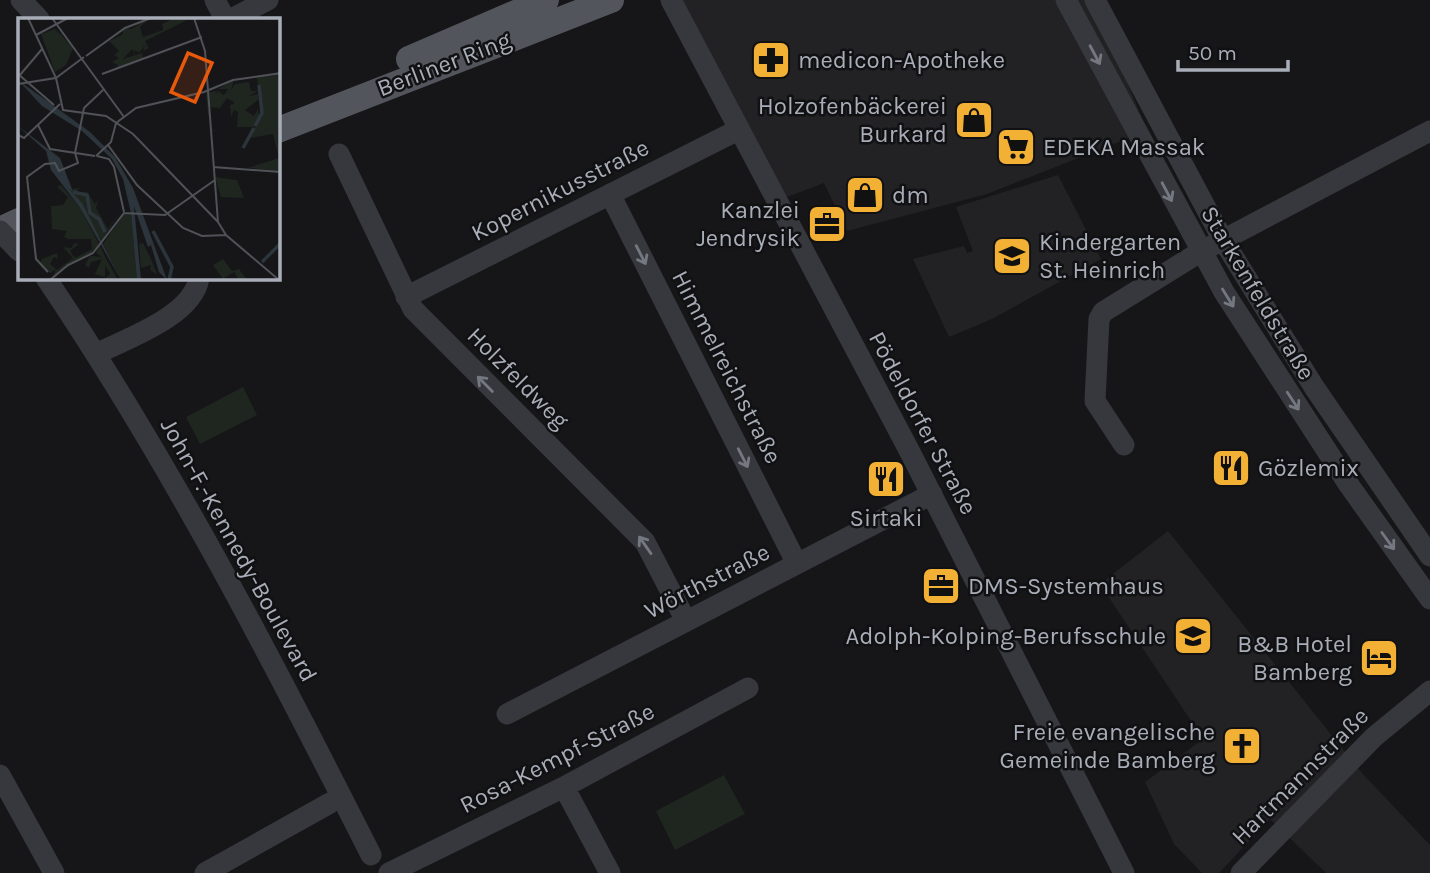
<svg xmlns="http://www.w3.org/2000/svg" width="1430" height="873" viewBox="0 0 1430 873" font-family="Karla,sans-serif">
	<rect width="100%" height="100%" fill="#161618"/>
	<path fill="#222225" d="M676,0H1094L1147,131L987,194L847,231L824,183L779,200Z
		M1058,175L1101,259L992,319L949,337L913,259L964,246L967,253L973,251L956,207Z
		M1168,531L1362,773L1430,845V873H1326L1270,819L1219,873H1202L1174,844L1145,782L1203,739L1100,584Z"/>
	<path fill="#1e261f" d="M243,387L257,415L200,444L186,417Z
		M724,775L745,814L675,850L656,811Z"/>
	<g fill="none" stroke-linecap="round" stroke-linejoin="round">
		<path stroke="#37383d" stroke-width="21" d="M21,0L39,19
			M215,0L225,19
			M671,0L911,454L1124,873
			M1066,0L1224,292L1349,485L1430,599
			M1095,0L1223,240L1314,387L1430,556
			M231,19L268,0
			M339,154L413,309L645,542L686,621
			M610,194L797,564
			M46,278C170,462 271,657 371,855
			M406,297L738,130
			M96,354C126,339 193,316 199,278
			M1124,445L1095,401L1099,319L1103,312L1200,252L1430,131
			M507,714L932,494
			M0,775L54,873
			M564,787L610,873
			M205,873L330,803
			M389,873L564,787L748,688
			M1241,873L1374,737L1430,691"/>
		<path stroke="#53555c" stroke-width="26" d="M409,59L546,0
			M278,130L611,0
			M0,230L19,221"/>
		<path stroke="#37383d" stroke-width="21" d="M0,231L19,251"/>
	</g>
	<defs><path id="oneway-shaft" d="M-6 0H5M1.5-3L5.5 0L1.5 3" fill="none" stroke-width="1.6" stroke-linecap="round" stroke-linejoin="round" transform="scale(1.75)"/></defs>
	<g stroke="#757881">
		<use href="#oneway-shaft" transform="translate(1095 55) rotate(62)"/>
		<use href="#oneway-shaft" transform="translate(1167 192) rotate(62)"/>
		<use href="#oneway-shaft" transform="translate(641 255) rotate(63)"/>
		<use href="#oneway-shaft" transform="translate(1228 298) rotate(58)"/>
		<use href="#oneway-shaft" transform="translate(485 384) rotate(-135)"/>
		<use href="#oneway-shaft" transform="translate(1293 401) rotate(57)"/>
		<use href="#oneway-shaft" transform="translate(743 458) rotate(63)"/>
		<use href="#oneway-shaft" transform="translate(1388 541) rotate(54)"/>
		<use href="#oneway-shaft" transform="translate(645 545) rotate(-125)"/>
	</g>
	<defs>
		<g id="pharmacy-square" transform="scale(2.0125)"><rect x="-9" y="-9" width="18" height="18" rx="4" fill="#f2b134" stroke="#111113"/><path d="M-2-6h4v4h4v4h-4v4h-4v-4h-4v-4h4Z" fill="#111"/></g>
		<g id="shop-square" transform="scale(2.0125)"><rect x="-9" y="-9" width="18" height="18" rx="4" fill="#f2b134" stroke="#111113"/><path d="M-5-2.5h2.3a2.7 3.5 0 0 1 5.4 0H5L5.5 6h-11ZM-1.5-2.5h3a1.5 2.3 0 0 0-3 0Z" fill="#111"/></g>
		<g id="supermarket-square" transform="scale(2.0125)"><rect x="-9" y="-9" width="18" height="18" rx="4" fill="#f2b134" stroke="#111113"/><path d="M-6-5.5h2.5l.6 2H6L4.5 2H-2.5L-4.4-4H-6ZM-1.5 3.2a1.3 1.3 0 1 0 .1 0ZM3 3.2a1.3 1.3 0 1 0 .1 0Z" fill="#111"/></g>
		<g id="office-square" transform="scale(2.0125)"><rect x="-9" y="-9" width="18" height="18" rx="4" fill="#f2b134" stroke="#111113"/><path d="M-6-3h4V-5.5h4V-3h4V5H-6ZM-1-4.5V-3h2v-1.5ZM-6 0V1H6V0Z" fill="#111"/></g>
		<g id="school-square" transform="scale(2.0125)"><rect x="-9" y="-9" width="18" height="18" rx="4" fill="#f2b134" stroke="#111113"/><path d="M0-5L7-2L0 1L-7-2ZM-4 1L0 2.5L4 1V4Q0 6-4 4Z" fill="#111"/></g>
		<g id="restaurant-square" transform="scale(2.0125)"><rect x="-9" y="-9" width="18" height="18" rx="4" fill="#f2b134" stroke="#111113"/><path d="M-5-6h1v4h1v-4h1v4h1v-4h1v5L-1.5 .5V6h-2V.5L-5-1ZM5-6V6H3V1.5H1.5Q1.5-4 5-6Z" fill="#111"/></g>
		<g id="hotel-square" transform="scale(2.0125)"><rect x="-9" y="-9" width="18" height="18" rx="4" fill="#f2b134" stroke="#111113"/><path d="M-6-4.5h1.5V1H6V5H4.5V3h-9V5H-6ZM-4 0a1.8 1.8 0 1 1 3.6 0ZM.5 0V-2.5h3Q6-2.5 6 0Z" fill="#111"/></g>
		<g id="church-square" transform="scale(2.0125)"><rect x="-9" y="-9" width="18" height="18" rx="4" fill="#f2b134" stroke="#111113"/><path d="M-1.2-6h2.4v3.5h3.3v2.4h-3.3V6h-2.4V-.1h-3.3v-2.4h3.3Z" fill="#111"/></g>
	</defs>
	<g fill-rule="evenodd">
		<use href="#pharmacy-square" x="771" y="60"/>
		<use href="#shop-square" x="974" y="120"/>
		<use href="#supermarket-square" x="1016" y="147"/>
		<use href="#shop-square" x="865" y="195"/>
		<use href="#office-square" x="827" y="224"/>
		<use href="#school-square" x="1012" y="256"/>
		<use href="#restaurant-square" x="1231" y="468"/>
		<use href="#restaurant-square" x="886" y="479"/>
		<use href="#office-square" x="941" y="586"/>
		<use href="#school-square" x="1193" y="636"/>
		<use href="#hotel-square" x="1379" y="658"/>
		<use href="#church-square" x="1242" y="746"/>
	</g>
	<g text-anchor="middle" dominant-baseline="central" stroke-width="5" stroke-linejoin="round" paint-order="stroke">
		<g font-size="24" fill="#a8adb8" stroke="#111113" text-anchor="start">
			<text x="798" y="60">medicon-Apotheke</text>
			<text x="947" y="106" text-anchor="end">Holzofenbäckerei<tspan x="947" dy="28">Burkard</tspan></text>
			<text x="1043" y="147">EDEKA Massak</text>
			<text x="892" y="195">dm</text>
			<text x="800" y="210" text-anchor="end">Kanzlei<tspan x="800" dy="28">Jendrysik</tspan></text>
			<text x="1039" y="242">Kindergarten<tspan x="1039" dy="28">St. Heinrich</tspan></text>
			<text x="1258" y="468">Gözlemix</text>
			<text x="886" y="518" text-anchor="middle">Sirtaki</text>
			<text x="968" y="586">DMS-Systemhaus</text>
			<text x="1166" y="636" text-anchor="end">Adolph-Kolping-Berufsschule</text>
			<text x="1352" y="644" text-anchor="end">B&amp;B Hotel<tspan x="1352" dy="28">Bamberg</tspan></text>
			<text x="1215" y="732" text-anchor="end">Freie evangelische<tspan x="1215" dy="28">Gemeinde Bamberg</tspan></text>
		</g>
		<g font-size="24" fill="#a8adb8" stroke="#111113">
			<text transform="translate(444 64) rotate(-21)">Berliner Ring</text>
			<text transform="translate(560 190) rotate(-27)">Kopernikusstraße</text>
			<text transform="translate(1258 293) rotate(59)">Starkenfeldstraße</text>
			<text transform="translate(727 367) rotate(63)">Himmelreichstraße</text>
			<text transform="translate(518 378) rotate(45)">Holzfeldweg</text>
			<text transform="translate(923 423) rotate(62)">Pödeldorfer Straße</text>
			<text transform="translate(239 550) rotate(61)">John-F.-Kennedy-Boulevard</text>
			<text transform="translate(707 581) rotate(-27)">Wörthstraße</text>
			<text transform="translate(557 758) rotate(-27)">Rosa-Kempf-Straße</text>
			<text transform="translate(1300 776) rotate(-45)">Hartmannstraße</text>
		</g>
	</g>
	<g transform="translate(18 18)">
		<rect width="262" height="262" fill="#161618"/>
		<path d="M131,0L122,9L125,19L145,12L144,6L157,0L169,2L127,23L131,30L125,33L127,27L122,34L119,29L122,35L116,32L117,37L114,31L105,41L124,35L125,40L98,51L100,47L94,44L101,40L96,37L101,33L91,23L104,17L106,10L114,11ZM37,11L43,17L45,13L44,18L55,30L48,47L37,54L23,16ZM262,55V153L230,150L261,140L255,116L232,120L243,95L239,59ZM216,62L213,72L217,66L231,64L233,73H240L231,78L240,76V82L227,92L236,98L240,91L241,97L236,109H219L220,94L216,92L213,99L212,87L217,85L209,80L202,90L190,89L194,112H198L194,113L190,95L188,75L197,73L200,77L198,72L206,77L210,71H200ZM197,159L219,162L226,180L203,179ZM51,162L54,171L61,170L58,175L69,174L77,186L80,182L78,190L90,211L104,190L84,223L48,168ZM43,167L61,188L81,226L73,235L35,258L38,251L32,255L22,245L24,241L39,235L40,241L36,239L32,246L39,252L55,240L45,229L53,230L57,225L61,226L52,233L57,240L74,231L73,221H50L46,219L49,213L34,211L33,188L45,187L50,179L39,169ZM113,194L119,262H103L85,226L105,197ZM125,225L133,241L139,256L132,252L133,247L123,250L121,226ZM82,227L87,239L100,262H85L92,256L87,247V259L77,256L84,241L73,244L71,250L67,247L72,238L84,239L78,235ZM205,241L214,253L221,251L229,262H221L216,254L205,261L195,247Z" fill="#1e261f"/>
		<path d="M0,62L72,114L97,139L115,170L149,262L141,254L133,227L130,229L116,188L123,262H119L113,195L105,161L94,141L64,113L24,88ZM0,108L42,140L55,174L49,169L64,185L103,262L61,188L33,152L28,133Z" fill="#2c353c"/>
		<path fill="none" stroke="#2c353c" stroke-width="3.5" d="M237,108L244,95L241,67M225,130L236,110M55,174L69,177L72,195L81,201L87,214M135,213L154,249L151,262M244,244L263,225"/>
		<path fill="none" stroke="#505258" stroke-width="2" d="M10,0L38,60L66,39M34,0L106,99M176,0L187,33L200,204L208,217L261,262M18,17L50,0M68,38L107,10L133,0M0,56L36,87M84,56L184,19M2,57L24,31M0,66L38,60L45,92L88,98L115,116L200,204M186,74L215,62L263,55M20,107L32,131L77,138M0,117L6,120L42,86M90,127L119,167L165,210L184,218L208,217M78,138L93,124L98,105L118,90L186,74M79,138L91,141L96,149L106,194M195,149L263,154M30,254L18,241L9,159L27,146L37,145L41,153L60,145L57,135L66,90L85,72M32,262L50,247L75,235L106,195L147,197L197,162"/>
		<path fill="#e8590c" fill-opacity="0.15" stroke="#e8590c" stroke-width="3.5" d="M170,35L194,45L177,84L153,74Z"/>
		<rect width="262" height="262" fill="none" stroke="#a8adb8" stroke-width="3.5"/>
	</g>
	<path d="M1178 60v10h110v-10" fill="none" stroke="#a8adb8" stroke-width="3.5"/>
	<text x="1188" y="60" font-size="21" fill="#a8adb8" stroke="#111113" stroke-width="5" paint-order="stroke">50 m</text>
</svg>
